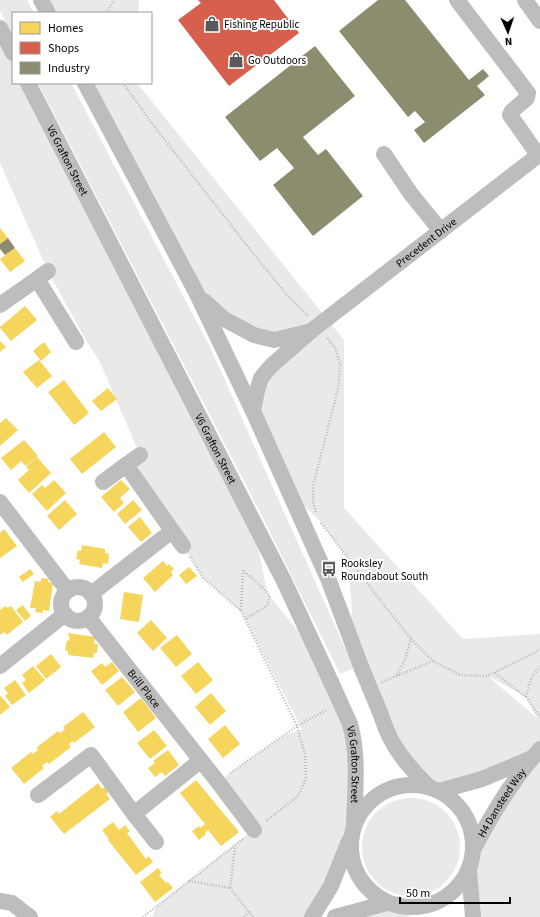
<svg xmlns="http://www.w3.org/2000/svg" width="540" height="917" viewBox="0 0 540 917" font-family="'Source Sans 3',sans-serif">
	<rect width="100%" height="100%" fill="#fff"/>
	<path fill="#e9e9e9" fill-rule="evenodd" d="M0,0H27L34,13H13V35L0,11Z
		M51,0H139L138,13H51Z
		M0,31L13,53V83H28L253,521L267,592L270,596L321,660L350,724L354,827L351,836L312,917H152L157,906L253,830L218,782L281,737L302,729L241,611L203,578L183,546L126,465L140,455L100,362L84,337L48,271L0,163Z
		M38,83H71L209,345L354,668L340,674L263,518Z
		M85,83H137L344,340V508L463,639L540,634V917H473L469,871L474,848L530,759L439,791L414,772L348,635L352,612L348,559L319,520L290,493L253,411L257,391L287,352L274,340L215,312ZM490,677L526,697L537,718L490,678Z
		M362 847a49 49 0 1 1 98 0a49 49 0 1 1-98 0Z
		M387,903L396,905L411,917H335Z"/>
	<path fill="#f6d55c" d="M0,228L8,238L0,244Z
		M15,248L25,261L10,272L0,259Z
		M25,306L37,320L11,341L0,328V327Z
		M0,341L6,347L0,352Z
		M44,342L51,352L41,361L33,351Z
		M39,360L52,376L37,388L23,372Z
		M64,380L89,413L74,425L48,392Z
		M108,388L117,399L101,411L92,401Z
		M6,418L18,430L0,446V423Z
		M104,432L116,447L82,474L70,459Z
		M24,440L38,456L26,466L21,461L11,470L1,458Z
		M37,457L51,473L29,493L18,480L29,470L26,467Z
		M54,480L66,493L47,511L32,494L42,485L45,488Z
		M121,480L130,489L120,498L124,503L114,512L101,497Z
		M65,500L77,514L59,530L47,516Z
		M133,500L142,510L125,524L117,514Z
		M140,517L152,533L141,542L128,527Z
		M4,529L17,546L0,558V533Z
		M82,545L105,549V553L109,554L108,564L103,563L102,568L79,564L80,560L76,559L78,550L81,551Z
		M163,561L167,566L169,564L174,569L171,572L173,575L155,592L143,578Z
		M189,567L197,576L186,584L179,575Z
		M30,569L34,574L23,582L19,577Z
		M41,578L49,579L48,582L53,583L49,611L43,610V613L35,612L36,608H30L35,581L41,582Z
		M124,592L143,595L139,622L120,619Z
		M23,605L31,616L25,621L16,610Z
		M5,606L7,608L11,606L23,622L7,635L4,632L0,635V610Z
		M151,620L167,638L153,651L137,633Z
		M68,633L95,637L94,644H98L97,653H94L93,658L68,655V651H65L67,640L70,641Z
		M177,635L192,654L176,667L160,648Z
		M51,654L61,667L46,679L36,666Z
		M112,662L119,671L102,685L91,671L102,663L105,667Z
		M198,662L213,680L196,694L181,676Z
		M33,666L45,680L29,693L22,683L26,680L22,675Z
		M122,677L135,692L118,706L105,690Z
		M15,680L26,695L12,705L5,696L8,693L4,688Z
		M211,693L226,711L210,725L195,707Z
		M0,695L10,707L0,715Z
		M141,698L156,718L138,732L123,712Z
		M83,712L95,727L74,743L72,741L69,744L71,747L49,764L47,762L42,766L44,768L24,784L11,768L31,752L33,754L38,750L36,748L58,731L60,733L65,729L63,727Z
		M225,725L240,744L223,758L208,739Z
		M154,730L167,746L150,759L137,743Z
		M168,750L179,765L165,776L162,772L155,777L148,768L155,763L153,761Z
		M196,780L239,832L221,846L208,830L205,833L206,834L199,840L192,831L199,826L200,828L205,824L180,793Z
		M98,783L102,789L105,787L109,792L106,794L110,799L64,834L50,817L57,811L59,814Z
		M113,822L119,830L125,825L130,831L127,833L146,859L149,856L153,862L136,875L108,840L109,839L102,830Z
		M158,868L162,873L159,875L166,883L168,882L173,888L155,902L140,882Z"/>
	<path fill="#d6604d" d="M198,0H274L299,33L229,86L178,20L201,3Z"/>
	<path fill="#8c8c6e" d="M378,0H405L469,80L483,69L489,76L477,86L485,95L424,143L414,130L425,122L415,111L408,117L339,31Z
		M315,46L355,96L303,137L318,155L326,149L363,196L313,236L273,185L294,168L277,148L260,161L225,117Z
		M8,238L15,248L5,255L0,249V244Z"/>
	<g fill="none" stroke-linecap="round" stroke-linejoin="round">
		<path stroke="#b8b8b8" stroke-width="2.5" stroke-dasharray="1 2" stroke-linecap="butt" d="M106,13L114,0
			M123,83L154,126L245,243L286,294L308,316
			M316,512L313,501V486L338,389L340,365L335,348L327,338
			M321,523L387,609L413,641L433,661L460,675L487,676L540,650
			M190,557L203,578L241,611L297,726L305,754L306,779L298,796L266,821
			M241,610L243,570L267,592L270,596L267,606L245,619
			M495,673L526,697L540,717
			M397,675L405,660L411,638
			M382,682L433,661
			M526,697L531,678L540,667
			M230,773L297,726L328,709
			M189,881L230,888L235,847
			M230,888L253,917
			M143,917L243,839
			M244,917L249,912"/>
		<g stroke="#bdbdbd" stroke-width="16">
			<path d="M41,0L48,13"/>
			<path d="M457,0L528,93L527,98L512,111L510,115L538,155"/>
			<path d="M525,0L540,21"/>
			<path d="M0,28L13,53"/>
			<path id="s1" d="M28,83L284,581L331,682"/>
			<path d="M85,83L196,292L253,411L329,581L362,669"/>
			<path d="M384,154L411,194L441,231"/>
			<path d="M37,279L48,271"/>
			<path d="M204,301L224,319L254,335L274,340L308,332"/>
			<path d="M0,305L37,279L76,342"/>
			<path id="s2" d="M253,411L257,391L261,378L271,366L311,331L540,154"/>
			<path d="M126,465L140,455"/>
			<path d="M103,482L126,465L183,546"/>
			<path d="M0,502L68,591"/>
			<circle cx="78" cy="604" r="17"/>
			<path d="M91,594L172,531"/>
			<path id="s3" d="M88,617L218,782L254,830"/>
			<path d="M0,666L65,614"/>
			<path d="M379,710C382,717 384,725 387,731C396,753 413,771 429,787"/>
			<path id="s4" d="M350,724C359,756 355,790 354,824"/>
			<circle cx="412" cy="846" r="61"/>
			<path d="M439,791L482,779L530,759"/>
			<path d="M38,795L91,755L134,814"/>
			<path d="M156,842L134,814L200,761"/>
			<path id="s5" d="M474,848C493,813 513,779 540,749"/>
			<path d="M469,871L473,917"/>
			<path d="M0,901L12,903L30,917"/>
			<path d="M312,917L331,886L349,841"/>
			<path d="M335,917L387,903"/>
		</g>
		<path stroke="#bdbdbd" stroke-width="16" d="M362,669L379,710
			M331,682L350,724"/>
	</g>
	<defs>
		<g id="shop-bare" transform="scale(1.2)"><path d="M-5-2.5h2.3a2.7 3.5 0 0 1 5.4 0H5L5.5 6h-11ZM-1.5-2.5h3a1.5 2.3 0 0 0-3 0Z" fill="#595959" stroke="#fff" stroke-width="2.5" paint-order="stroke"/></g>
		<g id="bus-bare" transform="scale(1.2)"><path d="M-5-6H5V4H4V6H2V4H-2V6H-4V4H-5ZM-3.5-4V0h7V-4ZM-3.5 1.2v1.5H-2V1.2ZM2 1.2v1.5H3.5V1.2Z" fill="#595959" stroke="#fff" stroke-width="2.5" paint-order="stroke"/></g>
	</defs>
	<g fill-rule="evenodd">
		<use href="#shop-bare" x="212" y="24"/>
		<use href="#shop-bare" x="236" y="60"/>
		<use href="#bus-bare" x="329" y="569"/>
	</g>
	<g text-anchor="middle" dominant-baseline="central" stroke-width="4" stroke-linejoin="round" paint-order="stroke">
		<g font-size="11" fill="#000" stroke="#fff" text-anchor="start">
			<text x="224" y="24">Fishing Republic</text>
			<text x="248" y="60">Go Outdoors</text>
			<text x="341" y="563">Rooksley<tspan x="341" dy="13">Roundabout South</tspan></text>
		</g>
		<g font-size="11" fill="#000" stroke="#fff">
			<text stroke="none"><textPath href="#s1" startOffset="87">V6 Grafton Street</textPath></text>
			<text stroke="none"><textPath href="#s2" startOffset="248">Precedent Drive</textPath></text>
			<text stroke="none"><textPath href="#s1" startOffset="411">V6 Grafton Street</textPath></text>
			<text stroke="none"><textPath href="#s3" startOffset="91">Brill Place</textPath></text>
			<text stroke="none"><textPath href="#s4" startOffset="41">V6 Grafton Street</textPath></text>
			<text stroke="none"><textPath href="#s5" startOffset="53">H4 Dansteed Way</textPath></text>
		</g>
	</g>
	<rect x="12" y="12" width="140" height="72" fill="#ffffff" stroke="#999999"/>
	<rect x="20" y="22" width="20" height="12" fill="#f6d55c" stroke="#999999"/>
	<text x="48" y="32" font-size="12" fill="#000000">Homes</text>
	<rect x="20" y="42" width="20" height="12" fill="#d6604d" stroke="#999999"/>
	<text x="48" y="52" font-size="12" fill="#000000">Shops</text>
	<rect x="20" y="62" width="20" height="12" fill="#8c8c6e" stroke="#999999"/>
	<text x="48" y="72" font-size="12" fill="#000000">Industry</text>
	<g transform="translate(508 32) rotate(177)" stroke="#ffffff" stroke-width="3" paint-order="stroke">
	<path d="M0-3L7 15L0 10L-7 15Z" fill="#000000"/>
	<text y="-6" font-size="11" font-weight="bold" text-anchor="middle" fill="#000000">N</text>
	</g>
	<path d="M400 897v6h110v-6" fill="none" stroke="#000000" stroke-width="2"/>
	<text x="406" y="897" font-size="12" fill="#000000" stroke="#ffffff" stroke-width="3" paint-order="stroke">50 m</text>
</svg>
